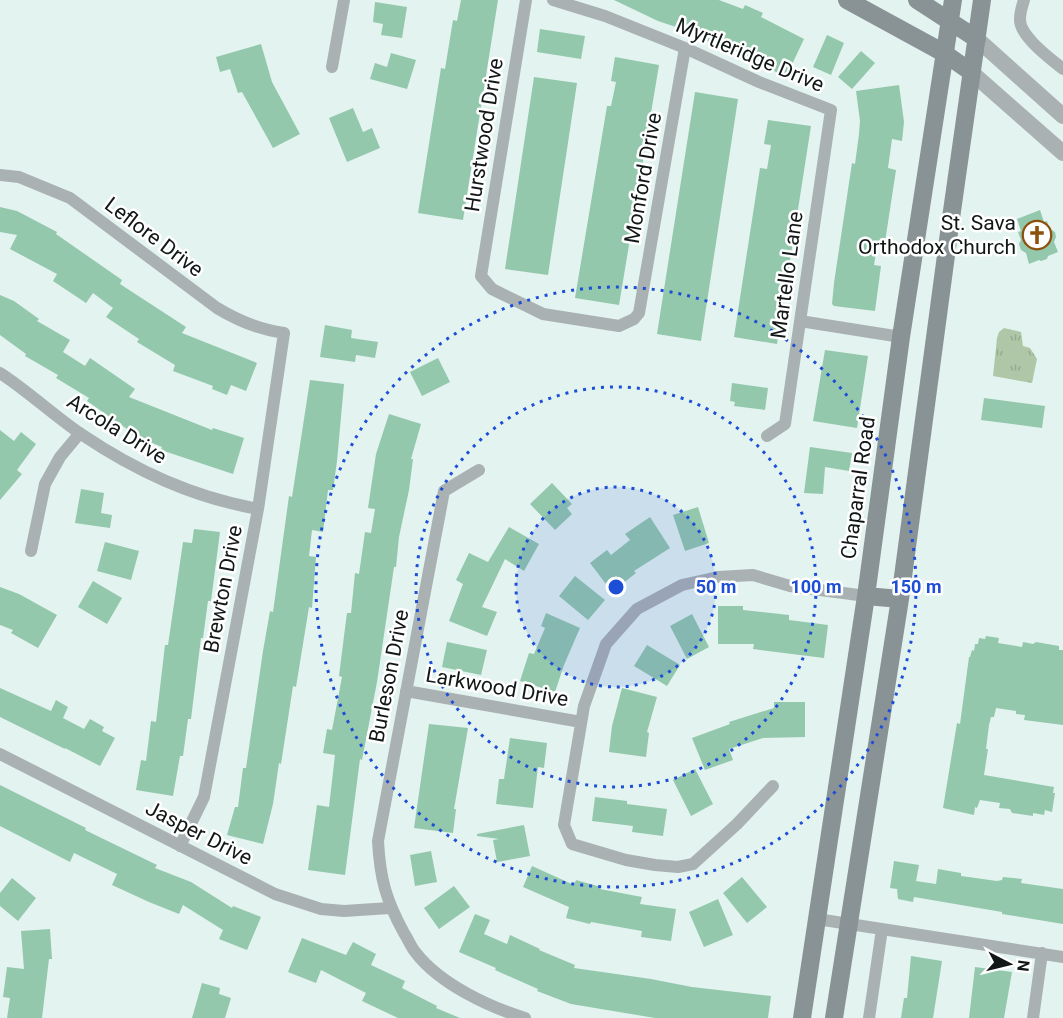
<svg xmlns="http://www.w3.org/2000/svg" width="1063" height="1018" viewBox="0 0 1063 1018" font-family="Roboto,sans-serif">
	<defs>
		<pattern id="park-tufts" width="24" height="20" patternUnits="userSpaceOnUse" patternTransform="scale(1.5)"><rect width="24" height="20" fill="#b0c7a7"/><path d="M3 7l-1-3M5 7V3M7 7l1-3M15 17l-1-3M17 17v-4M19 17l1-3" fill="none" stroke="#96aa8f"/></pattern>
	</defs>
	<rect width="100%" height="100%" fill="#e3f3f0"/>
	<path fill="url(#park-tufts)" d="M1004,328L1021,332L1023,346L1030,348L1037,359L1032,383L993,376L997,338L999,332Z"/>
	<path fill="#93c8ac" d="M461,0H498L463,220L418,213L441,68L445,69L453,20L457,21Z
		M614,0H719L743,9L745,5L763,13L761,17L804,39L786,77L770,69L771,66L705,40L706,37L658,21Z
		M375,2L407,7L402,38L381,35L383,24L373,22Z
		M540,29L585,36L581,59L537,52Z
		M827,35L844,43L831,75L813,67Z
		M261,44L272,82L300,134L273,148L242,92L238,93L230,69L220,72L216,57Z
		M861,51L875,63L852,89L838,77Z
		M391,53L416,60L407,89L370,79L375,63L387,67Z
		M615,57L659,65L619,305L575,298L607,106H611L616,82L611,81Z
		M534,77L577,83L548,275L505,269Z
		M899,85L904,122L902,141L892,139L888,168L896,170L885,242L878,241L874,265L881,266L875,311L834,306L832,304L834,283L852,163L855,164L859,134L860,121L856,91Z
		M695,92L738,99L701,341L657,334Z
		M353,108L363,132L372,128L380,148L347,162L329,118Z
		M768,120L811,126L777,344L734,337L760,168L767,169L771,145L764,144Z
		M0,207L17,211L57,232L56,234L122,280L120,284L186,327L182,333L257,363L246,391L231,385L227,395L212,389L213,386L173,371L175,365L137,342L139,339L106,317L113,308L93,293L86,303L53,281L57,274L10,249L17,235L0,232Z
		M1040,210L1044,222L1047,221L1049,228L1055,232L1056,237L1054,242L1058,252L1048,256L1047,259L1041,261L1039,260L1029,264L1026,253L1021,250L1019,244L1021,240L1018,232L1021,231L1017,219Z
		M0,295L14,301L39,319L37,321L70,340L63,352L85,366L90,358L135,389L129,397L212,430L213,428L244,438L233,474L161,450L162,447L125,432L127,429L87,401L89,398L56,378L58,375L25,356L26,354L0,335Z
		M325,325L352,330L351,338L378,342L375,358L356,355L355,362L320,357Z
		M825,350L868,356L857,428L813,421Z
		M438,358L450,382L422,396L410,372Z
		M310,380L344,384L337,461L333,490H328L323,532L312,530L309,556L316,557L312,608L309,607L296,687L293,686L281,764L279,763L273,804L263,844L227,835L235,807H238L243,768H246L263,651L270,611L273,612L289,496L292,497Z
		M732,383L768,388L765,410L734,406L735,402L730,401Z
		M984,398L1045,406L1042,428L981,420Z
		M389,414L421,424L411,459H413L409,490L399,537L396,567H394L377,682L362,760L360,759L345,875L308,870L317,805L329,807L335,755L323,753L327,729L332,730L342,677L339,676L344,636L347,613H351L355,573L359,574L365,532L371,533L375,509L368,508L376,454Z
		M0,430L14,441L21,432L36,444L17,470L22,474L0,500Z
		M810,447L852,453L849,471L825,467L823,494L804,493Z
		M552,483L572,504L567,508L572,514L555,530L530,504Z
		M81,489L104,493L101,513L112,515L110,528L75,523Z
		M698,507L709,543L685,551L673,515Z
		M650,517L670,548L634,571L636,573L612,592L590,563L607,550L611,555L630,540L625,534Z
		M509,527L539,544L524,571L505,559L482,607L497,612L487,636L449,621L463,584L456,580L469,553L488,562Z
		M194,529L220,532L211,601H208L203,638H201L191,719H188L183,756H180L173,796L136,790L141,760L146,761L151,721L156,722L165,645H168L183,542L192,543Z
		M105,542L139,551L131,580L97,571Z
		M575,576L605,600L588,620L559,596Z
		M93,581L122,598L107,624L78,607Z
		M0,587L19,594L57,615L38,648L11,633L13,630L0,625Z
		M718,606H743V610L789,615V620L828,625L824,658L753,649L754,644H718Z
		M546,613L580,628L564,665L555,692L520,681L529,653L534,654L545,628L541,626Z
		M692,614L709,647L687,659L670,626Z
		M986,636L999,638L998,643L1022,647L1023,642L1033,644L1036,642L1059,646V650H1063V725L1024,720L1025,715L1016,714V711L996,708L994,717H991L989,725L986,749H988L984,775L1054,787L1053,793H1055L1052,812L1045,810L1044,815L1033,813V816L1012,813L1010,809L999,808L1000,803L980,800L977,808L975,807L974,815L943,808L957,723L960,724L969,657H970L972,650L974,651L975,644H978L979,638L985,639Z
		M447,642L487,650L481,675L442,667Z
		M647,645L680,665L667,686L634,666Z
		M0,688L51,711L56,700L68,707L63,718L84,729L90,719L104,727L102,731L115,738L100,766L65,748V749L0,717Z
		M622,688L657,697L647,732L649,733L646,757L609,752L612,726Z
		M774,702H805V737L763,738L729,749L733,760L705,770L692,738L730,724L729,722L774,708Z
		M429,724L468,728L454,809H456L453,833L414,828Z
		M510,738L547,743L544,768L538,767L533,808L496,804L499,779H504Z
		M695,769L713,804L691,816L673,780Z
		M0,785L86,828L85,830L157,865L155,868L191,882L232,908L233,906L261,917L247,950L219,939L223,930L183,905L179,914L149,902L112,885L117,874L74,853L70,862L0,826Z
		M595,797L627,801V804L667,809L663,836L632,832L633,826L592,821Z
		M524,825L530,856L497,862L493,840L499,839L477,836V834Z
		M431,851L437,882L415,886L410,855Z
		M894,861L919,865L916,881L936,884L938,869L961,873V876L997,881L1002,880L1003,877L1022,879L1021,883L1063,889V924L1002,914V912L914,897L913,902L898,899L897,889L890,888Z
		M532,866L574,885L576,880L601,887L600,889L642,897L640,904L676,909L671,941L641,937L642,931L591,922L590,924L566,918L569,907L523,887Z
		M742,877L767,907L747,923L723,893Z
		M12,878L36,898L18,921L0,906V893Z
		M454,886L470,907L439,929L424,908Z
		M718,899L733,935L704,947L689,912Z
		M475,914L490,920L484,934L507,944L510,935L540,949L539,950L575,965L574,968L651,979L692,987L771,996L768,1018H655L571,1004L537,991L538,989L495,970L496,968L459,952Z
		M50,929L52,959H49L42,1018H7L10,998L3,997L7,967L24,969L21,931Z
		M302,938L346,955L353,942L376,954L371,965L405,981L402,988L437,1006L436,1008L460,1018H398L362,1001L366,993L321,970L316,983L288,972Z
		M911,956L942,961L933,1018H901L904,998H907Z
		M975,967L1012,972L1004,1018H969Z
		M202,983L220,988L219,994L231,998L225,1018H192Z"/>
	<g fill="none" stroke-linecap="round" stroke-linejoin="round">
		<path stroke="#aab1b2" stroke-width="12" d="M526,0L481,276L492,289L543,314L619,326L634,319L639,313L685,48
			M553,0L605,16L685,48L759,82L831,110L785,424L767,436
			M1024,0C1022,6 1020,13 1020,19C1019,36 1051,59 1063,69
			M332,67L344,0
			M0,175L19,177L70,198L217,308C237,320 261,330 284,333L258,509L204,797L180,846
			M800,321L901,337
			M0,373C28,391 53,415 81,434C136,471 192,497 258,509
			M479,470L444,491L378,841C380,879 386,900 404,933C408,939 411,947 416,953C440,984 489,1007 525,1018
			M31,551L45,484L60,457L80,433
			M406,691L581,722
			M0,754L275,894L321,909L344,911L390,908
			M773,786L737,824L693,864L678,867L655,865L626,860L572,844L564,825L584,706L606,644L637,609L682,585L718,577L753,575L790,586L866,596
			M817,919L1063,957
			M869,1018L882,929
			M1033,1018L1042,953"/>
		<path stroke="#aab1b2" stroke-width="16" d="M977,39L1063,116
			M971,72L1063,153"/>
		<path stroke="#899395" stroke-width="18" d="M847,0L944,53L971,72
			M917,0L977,39
			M866,596L900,599
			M802,1018L866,596L901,337L953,0
			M834,1018L900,599L951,218L982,0"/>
	</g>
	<circle cx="616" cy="587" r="100" fill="#1d4ed8" fill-opacity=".12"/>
	<g fill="none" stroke="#1d4ed8" stroke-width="3" stroke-dasharray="3 6">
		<circle cx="616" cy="587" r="100"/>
		<circle cx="616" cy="587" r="200"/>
		<circle cx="616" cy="587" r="300"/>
	</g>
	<defs>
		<g id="church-ring" transform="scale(1.5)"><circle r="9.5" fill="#fff" stroke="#8c520d" stroke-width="1.5"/><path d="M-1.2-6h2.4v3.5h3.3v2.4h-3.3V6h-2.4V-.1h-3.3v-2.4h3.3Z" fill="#8c520d"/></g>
	</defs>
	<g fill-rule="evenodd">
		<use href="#church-ring" x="1037" y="235"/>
	</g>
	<g text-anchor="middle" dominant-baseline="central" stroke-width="5" stroke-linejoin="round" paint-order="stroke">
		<g font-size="21" fill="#111716" stroke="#fff">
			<text transform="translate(750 55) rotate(23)">Myrtleridge Drive</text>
			<text transform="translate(484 135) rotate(-81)">Hurstwood Drive</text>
			<text transform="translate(643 178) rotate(-80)">Monford Drive</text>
			<text transform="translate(154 237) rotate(37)">Leflore Drive</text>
			<text transform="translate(787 275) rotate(-82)">Martello Lane</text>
			<text transform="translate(117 429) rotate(32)">Arcola Drive</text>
			<text transform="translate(858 488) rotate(-82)">Chaparral Road</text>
			<text transform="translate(223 589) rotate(-79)">Brewton Drive</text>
			<text transform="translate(389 676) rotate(-79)">Burleson Drive</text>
			<text transform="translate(497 687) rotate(10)">Larkwood Drive</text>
			<text transform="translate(199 833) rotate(27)">Jasper Drive</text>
		</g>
		<g font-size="21" fill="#111716" stroke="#fff" text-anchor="end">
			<text x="1016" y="223">St. Sava<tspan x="1016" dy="24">Orthodox Church</tspan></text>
		</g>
	</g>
	<circle cx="616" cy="587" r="9" fill="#1d4ed8" stroke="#fff" stroke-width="3"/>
	<g font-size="18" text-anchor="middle" font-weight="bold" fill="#1d4ed8" stroke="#fff" stroke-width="5" stroke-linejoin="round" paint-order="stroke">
		<text x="716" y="593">50 m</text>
		<text x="816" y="593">100 m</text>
		<text x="916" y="593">150 m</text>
	</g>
	<g transform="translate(1009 964) rotate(97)" stroke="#ffffff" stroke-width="4.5" paint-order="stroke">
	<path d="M0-4.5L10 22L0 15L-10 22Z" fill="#111716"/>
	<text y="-9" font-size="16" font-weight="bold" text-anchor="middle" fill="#111716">N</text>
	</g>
</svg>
